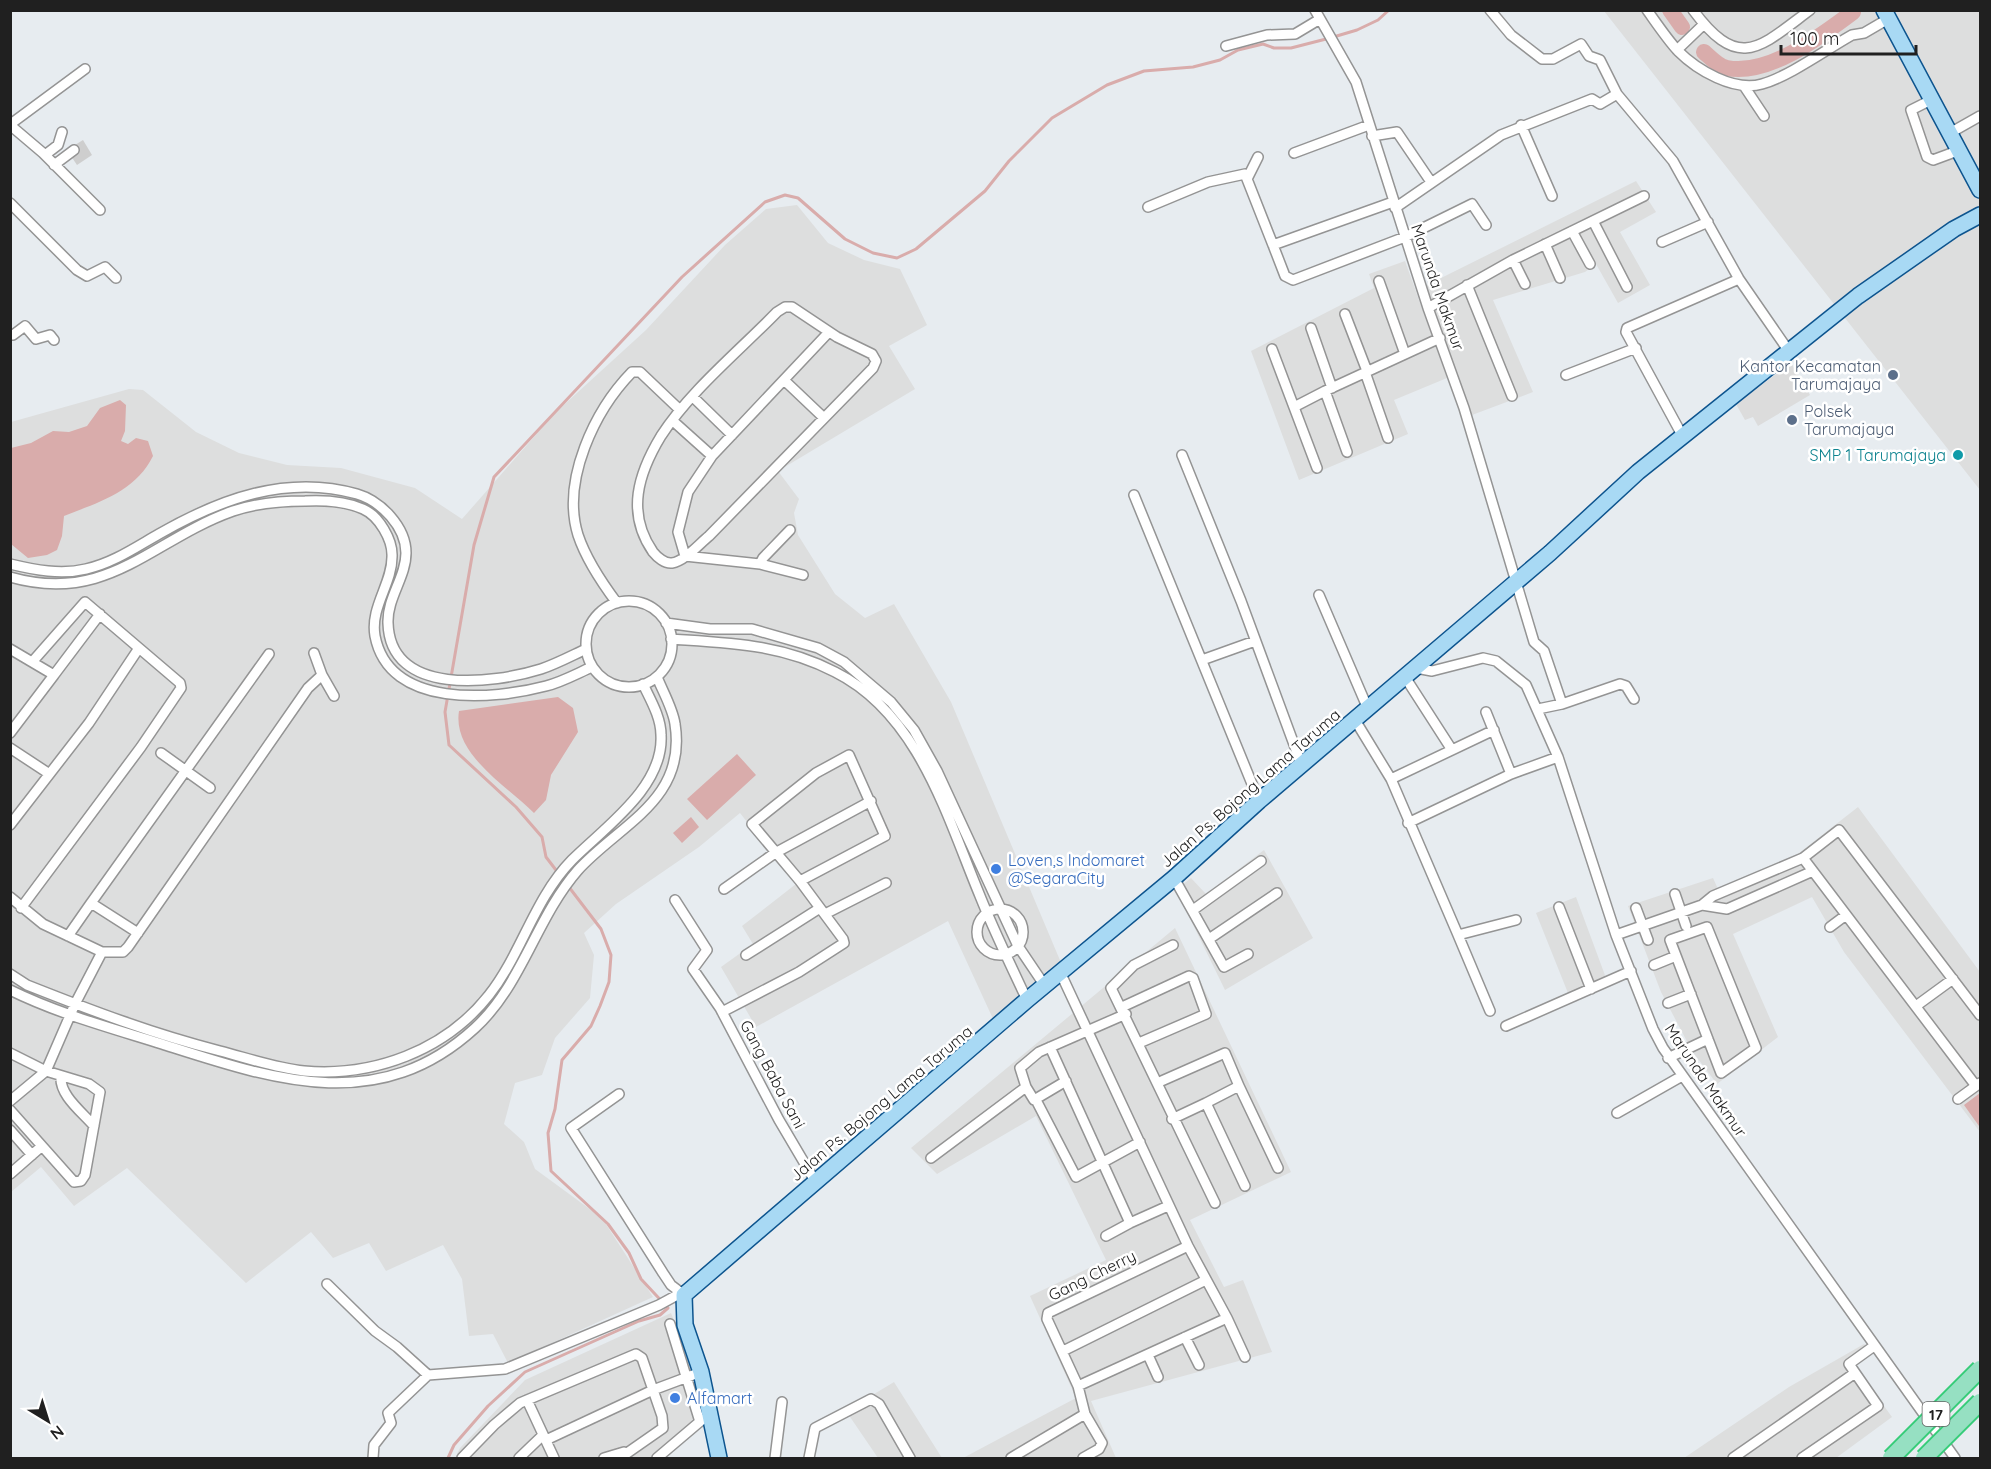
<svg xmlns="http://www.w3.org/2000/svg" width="1991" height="1469" viewBox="0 0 1991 1469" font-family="Quicksand,sans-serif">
	<rect width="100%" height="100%" fill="#e7ecf0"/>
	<path fill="#dddede" d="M1604,11H1980V490Z
		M1636,181L1656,212L1620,232L1650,285L1618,303L1596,264L1585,272L1493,300L1533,392L1472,415L1425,286Z
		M797,205L828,243L864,260L900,269L927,325L889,346L915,389L778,471L799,499L794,513L798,535L835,594L865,618L894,604L951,702L1062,965L994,1021L948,921L756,1027L721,967L753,944L742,926L796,884L740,813L699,847L616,904L584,933L594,955L590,998L555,1038L542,1075L515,1083L504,1124L524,1142L535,1169L602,1218L653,1297L508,1363L493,1334L469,1336L462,1279L443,1245L386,1271L369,1243L333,1258L311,1232L246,1283L127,1168L74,1206L41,1167L11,1192V422L129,389L143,390L196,432L239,453L287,465L341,468L415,488L462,519L555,413L646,330L725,245L766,209Z
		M1405,261L1447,378L1394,400L1408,434L1299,480L1251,351L1374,288L1369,274Z
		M1858,807L1980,972V1132L1844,952L1812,897L1733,934L1778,1037L1717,1084L1692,1051L1661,992L1628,906L1713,878L1718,889L1794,857Z
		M1264,850L1313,938L1225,990L1176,890L1191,878L1206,894Z
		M1576,897L1606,978L1568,993L1536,913Z
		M1175,928L1291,1172L1190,1220L1224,1287L1243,1280L1272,1352L1091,1401L1116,1458H963L1076,1398L1030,1296L1106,1260L1036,1116L937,1174L911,1148Z
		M671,1313L694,1369L703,1415L654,1458H455L460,1448L525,1380Z
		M1864,1344L1872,1353L1855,1366L1892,1417L1836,1458H1684L1789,1387Z
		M894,1382L942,1458H878L846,1411Z"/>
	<path fill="#cecece" d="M83,140L92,155L77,165L67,150Z"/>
	<path fill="#dcdcdc" d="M1791,363L1810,395L1758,426L1753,417L1745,420L1736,404Z"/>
	<path fill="#d9acab" d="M120,400L126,405L125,431L121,441L128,444L136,438L148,441L153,456C135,492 99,502 64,516L62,536L57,550L47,555L28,558L11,544V448L31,443L53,431L69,432L87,426L100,408Z
		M558,697L573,708L578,732L551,775L546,800L534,813C507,786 452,754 459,711Z
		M737,754L756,775L707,820L687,799Z
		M691,817L699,827L682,843L673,833Z
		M1980,1093V1124L1979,1126L1964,1105Z"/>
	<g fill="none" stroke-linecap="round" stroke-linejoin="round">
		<path stroke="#d9acab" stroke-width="3" d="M448,1458L454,1445L488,1406L525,1372L639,1321L660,1315L668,1308L641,1279L629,1253L608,1224L551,1171L548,1133L555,1109L562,1060L591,1026L600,1006L609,982L611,955L601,929L546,857L542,837L516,807L449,745L445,712L474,545L494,477L682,277L765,202L785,195L798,198L845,239L873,253L897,258L916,249L985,191L1009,161L1052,118L1107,85L1144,71L1193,67L1220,60L1238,50L1263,44L1274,48H1291L1330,38L1357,30L1378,20L1389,10"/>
		<path stroke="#d9acab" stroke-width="16" d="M1670,10L1682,27
			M1704,52C1710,57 1719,67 1727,68C1769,76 1821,36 1853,12"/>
		<g stroke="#949494" stroke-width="12">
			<path id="minor" d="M1315,10L1356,82L1428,308L1464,408L1534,642L1544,651L1562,704
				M1490,10L1511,35L1542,59H1553L1581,44L1589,56L1600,60L1617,94L1673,161L1739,279L1788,350
				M1647,10C1657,24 1667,39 1678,51C1697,70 1734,92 1762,84C1788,77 1827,49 1852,35L1864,33L1888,19
				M1693,10C1739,72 1759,48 1810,10
				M1226,46L1267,35L1295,34L1320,19
				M1677,50L1703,25
				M1744,86L1764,116
				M1933,99L1911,110L1927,157L1933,160L1960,150
				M12,123L85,69
				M10,125L43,153L100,210
				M1521,125L1552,196
				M1950,133L1980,116
				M1372,136L1397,132L1431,182
				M1294,153L1369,125
				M45,155L58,145L62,132
				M54,165L74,150
				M1248,177L1258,157
				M10,203L77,270L87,276L105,267L116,278
				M1148,207L1208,182L1245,174L1273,245L1393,202
				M1395,208L1501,135L1592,99L1600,104L1617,94
				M1593,221L1627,287
				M1572,231L1590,264
				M1662,242L1708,222
				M1545,244L1560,278
				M1273,245L1285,276L1293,280L1405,237L1472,204L1486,225
				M1513,260L1525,284
				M1379,281L1405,354
				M1467,285L1512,396
				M785,307H792L837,337L872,354L876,361L873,368L709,536C699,544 685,561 672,563C665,564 657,557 653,552C626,513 638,474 661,436C690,391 739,351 777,312Z
				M1428,308L1513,260L1644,196
				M1345,314L1367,371
				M1311,328L1332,388
				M10,334L13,335L25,326L36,339L50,335L54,340
				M1272,349L1317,468
				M1365,372L1388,438
				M1566,375L1636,348
				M784,380L824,418
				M693,397L732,435
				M1294,407L1325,391
				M673,421L712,456
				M1682,435L1626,332L1627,328L1739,279
				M1347,452L1325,391L1440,338
				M1182,455L1241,601L1302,766
				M1134,495L1259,801
				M10,564C35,570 61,575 86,569C113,563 136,547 159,534C220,499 287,474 357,494C381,501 406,527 406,553C406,577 387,598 388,623C390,697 493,684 541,669C556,664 571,656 586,649
				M760,564L763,558L790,530
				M803,575L760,564L685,556L678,532L688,492L712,456L829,332
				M10,577C108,605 151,540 233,511C257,503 280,501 305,501C324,500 345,501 363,509C379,516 393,540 392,557C392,584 370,607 375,636C389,709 493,700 546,686C562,682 578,673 592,667
				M1319,595L1368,709
				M586 644a43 43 0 1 1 86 0a43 43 0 1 1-86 0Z
				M617,603C602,583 586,559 578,535C561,480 595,410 632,372H640L680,410
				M666,623L710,629H752L818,648L844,662L891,702L914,730L937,771L1018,946L1045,986
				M671,639C730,643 781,644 835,672C919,714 947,817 980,896C994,931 1011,966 1027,1000
				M10,649L54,675L10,733
				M1202,660L1255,641
				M1416,668L1432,671L1483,658L1496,661L1526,685L1558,757L1616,935L1653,1029L1663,1048L1955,1458
				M54,675L100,614
				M322,675L334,696
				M1405,677L1452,750
				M1538,709L1562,704L1620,684L1626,686L1634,699
				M1486,712L1511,774
				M1355,720L1391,779L1458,935L1516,920
				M10,748L48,773
				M161,753L210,788
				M1391,779L1494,730
				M1408,823L1511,774L1558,757
				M10,825L89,723L139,648
				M1803,858L1976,1086
				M1174,878L1224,967L1248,954
				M724,889L775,853L871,801
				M1675,894L1686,926
				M10,897L43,924L102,952
				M675,900L707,950L693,969L720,1008L779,1120L815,1181
				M91,903L269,654
				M1702,905L1727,909L1813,871
				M1559,907L1591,989
				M21,908L141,747L181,688L180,683L85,602L33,661
				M1636,908L1648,940
				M977 932a23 23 0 1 1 46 0a23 23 0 1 1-46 0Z
				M1193,910L1261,861
				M825,914L886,883
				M1707,927L1756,1048L1721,1073L1670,940Z
				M1830,927L1846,915
				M1458,935L1490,1011
				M1616,935L1702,905L1713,896L1803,858L1839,830L1980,1015
				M68,936L91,903L138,933
				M1209,939L1277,893
				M1173,945L1134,965L1111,988L1215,1203
				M746,955L820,908
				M1654,965L1676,956
				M10,974L27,985C90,1010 153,1034 220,1051C247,1058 275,1068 304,1071C373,1077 445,1051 489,995C522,953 534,899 572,860C605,827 664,787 661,735C661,717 650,699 643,684
				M1061,974L1188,1246L1227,1318L1245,1357
				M10,990C59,1014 111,1028 162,1044C272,1079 378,1117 475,1028C522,985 536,918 578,870C620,824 687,800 675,724C673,709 663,692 657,677
				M1668,1003L1691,994
				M1916,1006L1953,979
				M1122,1007L1189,976L1193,978L1206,1014L1139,1043
				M722,1012L799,972L844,943L843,939L800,881L752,824L816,773L849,755L885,836L800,881
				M1506,1026L1631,971
				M1050,1047L1130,1223L1168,1206
				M10,1053L46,1071L89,1084L100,1092L85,1175L81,1181L74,1182L10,1110
				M1668,1058L1708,1039
				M61,1076C59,1095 82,1112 94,1126
				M1066,1081L1034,1100L1026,1087L1020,1068L1039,1052L1126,1014
				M1157,1083L1225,1053L1239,1086
				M619,1094L571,1128L663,1273L671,1285L684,1295
				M1958,1099L1980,1083
				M1036,1100L1076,1177L1140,1142
				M10,1101L46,1071L75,1004L102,952H123L128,947L308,688L322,675L314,653
				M1206,1103L1239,1086L1278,1168
				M1617,1113L1682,1076
				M1172,1119L1206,1103L1245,1186
				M10,1130L32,1155
				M931,1158L1026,1087
				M10,1174L42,1146
				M1106,1236L1130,1223
				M327,1284L375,1331L397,1347L428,1375L505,1369L659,1305L681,1293
				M670,1324L700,1422
				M1185,1337L1199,1365
				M1063,1351L1206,1280
				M1148,1355L1158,1377
				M1078,1386L1227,1318
				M527,1400L554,1458
				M546,1440L653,1390L701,1372
				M373,1458L374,1445L391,1423L388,1413L428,1375
				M462,1458L494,1425L520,1403L636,1354L642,1358L662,1416L663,1428L620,1458
				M519,1458L543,1435
				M604,1458L624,1452
				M657,1458L703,1419
				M775,1458L782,1402
				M809,1458L815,1428L871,1399L879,1404L910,1458
				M1011,1458L1085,1414
				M1083,1458L1099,1449L1102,1443L1085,1414L1078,1386L1047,1319L1048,1313L1188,1246
				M1733,1458L1855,1373
				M1802,1458L1878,1406L1849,1364L1874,1346"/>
		</g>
		<g stroke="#0d548e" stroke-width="18">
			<path id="primary" d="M1884,10L1980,190
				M719,1458L701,1372L685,1325L684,1295L1027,1000L1174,878L1259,801L1550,553L1638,472L1858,296L1954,229L1980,215"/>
		</g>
		<use href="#minor" stroke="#fff" stroke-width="9"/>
		<use href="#primary" stroke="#a8d9f4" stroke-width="15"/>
		<g stroke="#36cc78" stroke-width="20" stroke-linecap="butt">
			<path id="motorway-bridge" d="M1891,1458L1980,1369
				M1924,1458L1980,1402"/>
		</g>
		<use href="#motorway-bridge" stroke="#96e0c2" stroke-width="16"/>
	</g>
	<g fill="#5c6f8a" stroke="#fff" stroke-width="2">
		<circle cx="1893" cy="375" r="6"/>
		<circle cx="1792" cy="420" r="6"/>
	</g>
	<circle fill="#0f9aa8" stroke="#fff" stroke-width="2" cx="1958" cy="455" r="6"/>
	<g fill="#3f7fe0" stroke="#fff" stroke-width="2">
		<circle cx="996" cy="869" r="6"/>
		<circle cx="675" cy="1398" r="6"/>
	</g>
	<g text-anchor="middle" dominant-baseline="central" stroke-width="5" stroke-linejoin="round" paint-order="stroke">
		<rect fill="#fff" stroke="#636363" stroke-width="1.5" x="1922.5" y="1402" width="27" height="24" rx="4.5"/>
		<g font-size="15" font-weight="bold" fill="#202020">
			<text x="1936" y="1414">17</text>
		</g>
		<g font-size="16" fill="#202020" stroke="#fff">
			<text transform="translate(1438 287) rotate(71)">Marunda Makmur</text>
			<text transform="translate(1250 788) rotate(-41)">Jalan Ps. Bojong Lama Taruma</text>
			<text transform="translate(773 1074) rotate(62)">Gang Baba Sani</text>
			<text transform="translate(1706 1080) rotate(56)">Marunda Makmur</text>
			<text transform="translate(881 1103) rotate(-40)">Jalan Ps. Bojong Lama Taruma</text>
			<text transform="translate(1092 1275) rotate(-26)">Gang Cherry</text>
		</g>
		<g font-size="16" fill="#4e5e75" stroke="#fff" text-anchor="end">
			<text x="1881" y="366">Kantor Kecamatan<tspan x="1881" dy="18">Tarumajaya</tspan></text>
			<text x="1804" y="411" text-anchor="start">Polsek<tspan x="1804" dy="18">Tarumajaya</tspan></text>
		</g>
		<g font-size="16" fill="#0d838f" stroke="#fff" text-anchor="end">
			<text x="1946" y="455">SMP 1 Tarumajaya</text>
		</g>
		<g font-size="16" fill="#366cbe" stroke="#fff" text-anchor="start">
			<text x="1008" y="860">Loven,s Indomaret<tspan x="1008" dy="18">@SegaraCity</tspan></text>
			<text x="687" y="1398">Alfamart</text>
		</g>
	</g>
	<rect width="1991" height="1469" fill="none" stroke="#202020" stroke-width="24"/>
	<g transform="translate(48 1421) rotate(142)" stroke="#ffffff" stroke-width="4.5" paint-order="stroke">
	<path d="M0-4.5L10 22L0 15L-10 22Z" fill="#202020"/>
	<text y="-9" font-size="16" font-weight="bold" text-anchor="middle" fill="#202020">N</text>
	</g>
	<path d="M1781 45v9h135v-9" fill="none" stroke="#202020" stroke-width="3"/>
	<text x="1790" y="45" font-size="18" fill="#202020" stroke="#ffffff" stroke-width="4.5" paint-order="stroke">100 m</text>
</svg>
